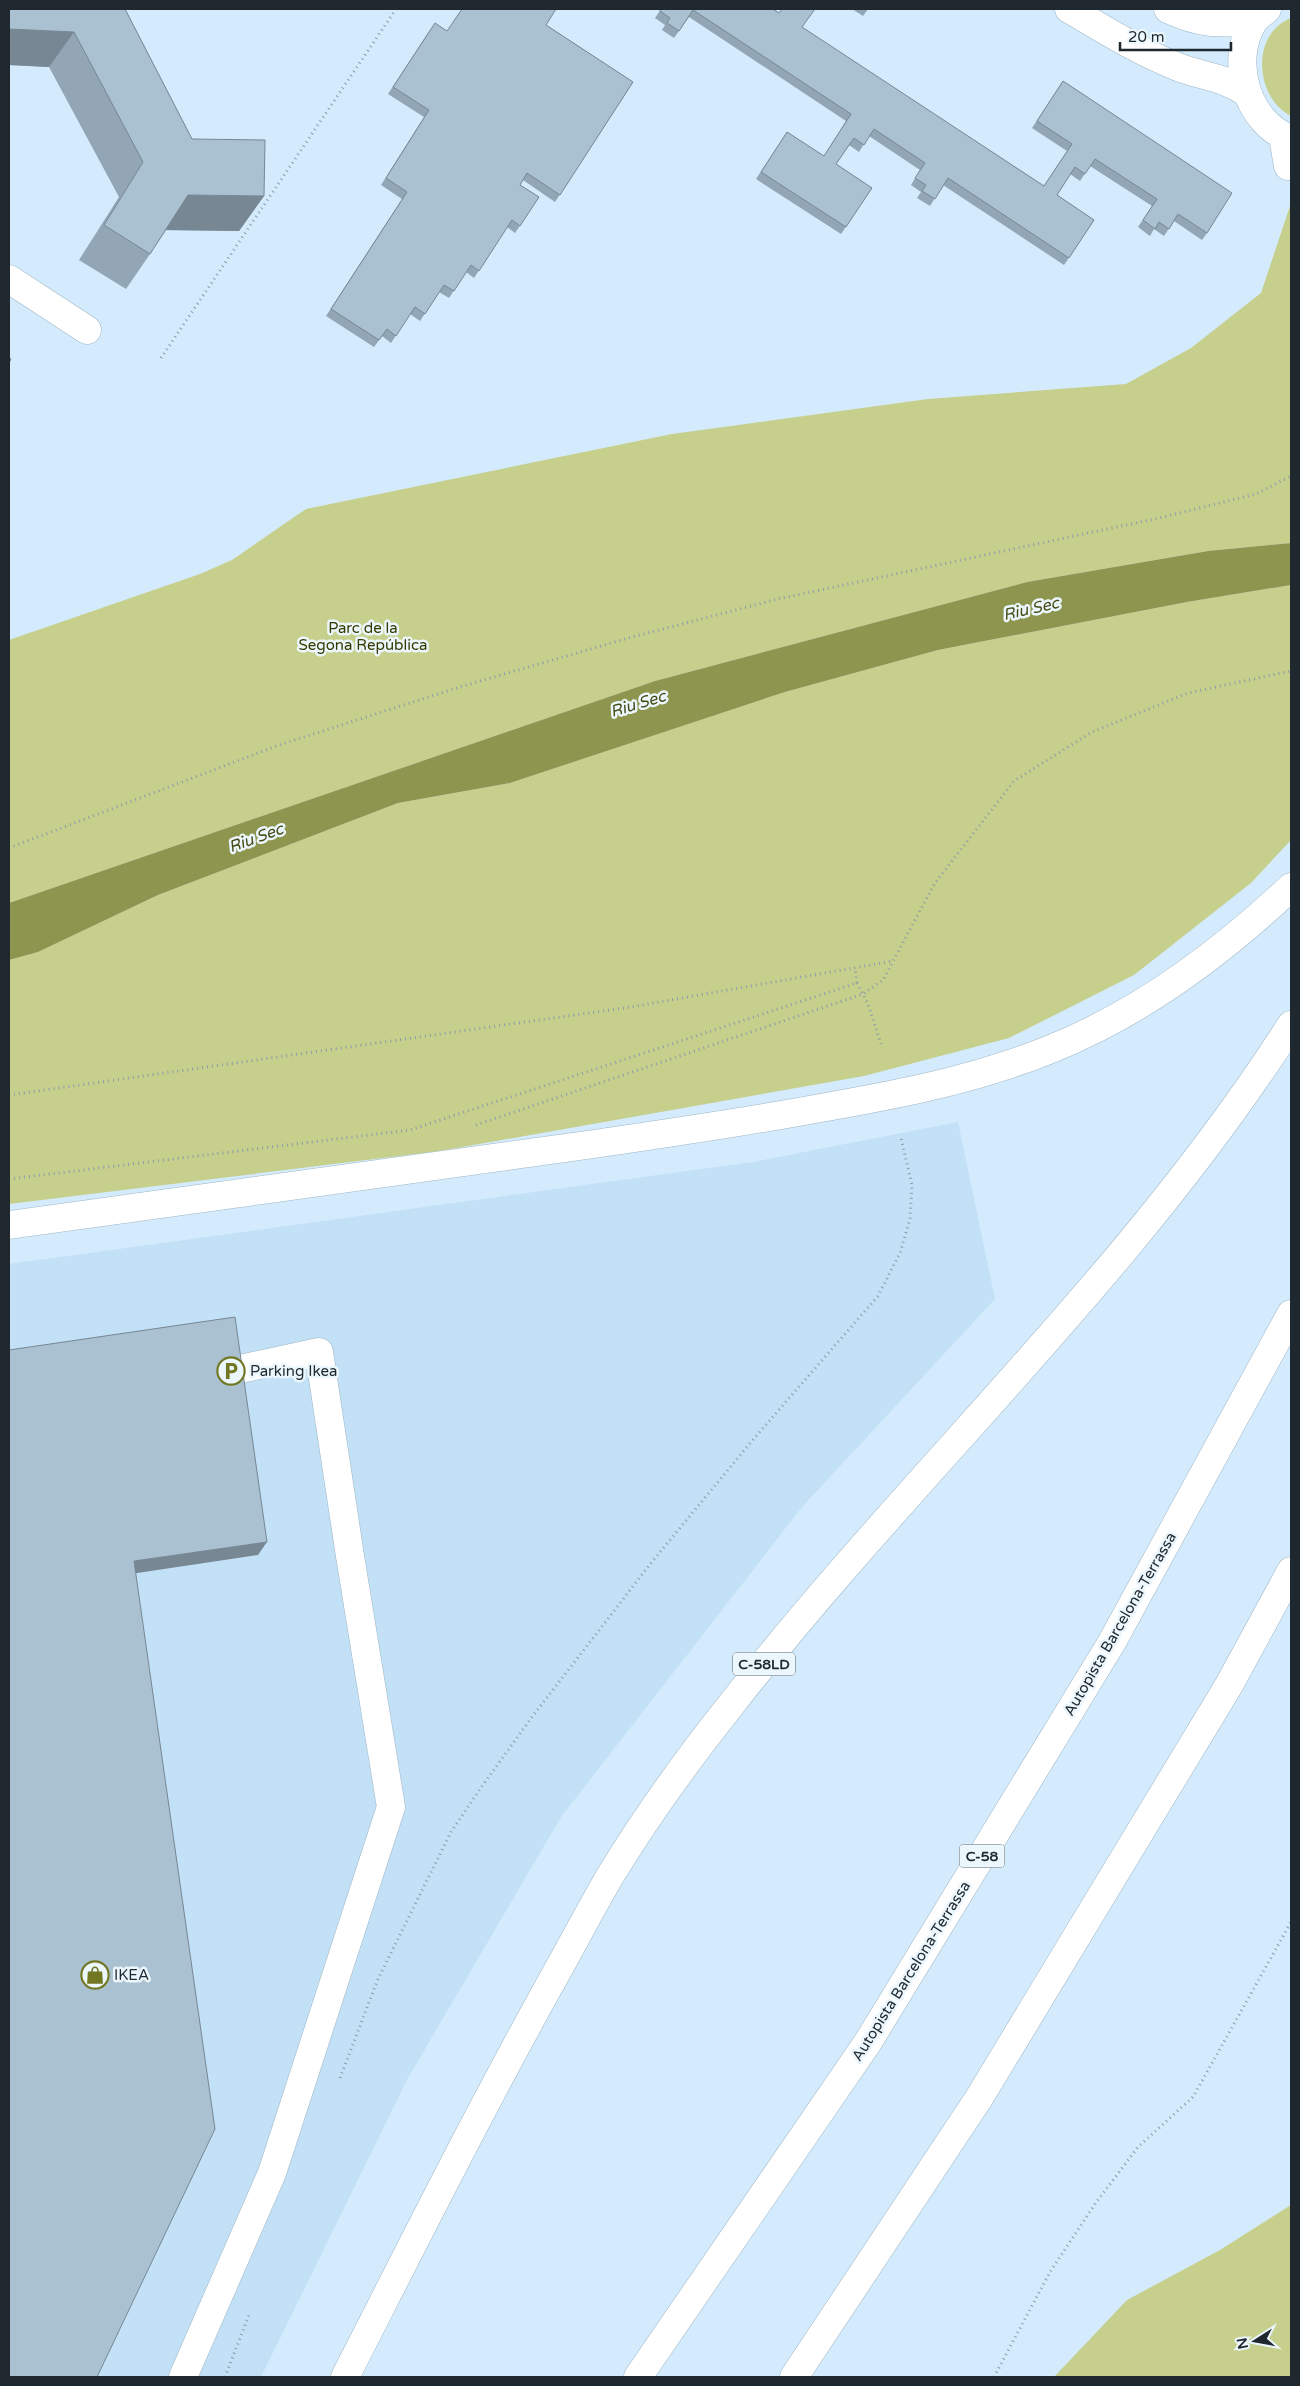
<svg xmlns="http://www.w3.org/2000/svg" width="1300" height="2386" viewBox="0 0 1300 2386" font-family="'Varela Round',sans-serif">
	<rect width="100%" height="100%" fill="#d3ebfc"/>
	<path fill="#c2e0f6" d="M958,1122L995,1299L802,1507L561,1817L408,2078L261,2377H9V1264L753,1162Z"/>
	<path fill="#c7cf8c" d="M1291,18V116C1255,98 1250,34 1291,18Z
		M1291,203V543L1208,551L1027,582L655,681L9,903V640L200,574L232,560L306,509L672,434L928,399L1126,384L1191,348L1261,293Z
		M1291,585V840L1251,883L1134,975L1009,1038L864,1076L440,1151L9,1204V960L38,952L158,895L398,803L510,783L785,692L938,650L1187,602Z
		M1291,2205V2377H1054L1127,2300L1220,2250Z"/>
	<path fill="#8e954e" d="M1291,543V585L1187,602L938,650L785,692L510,783L398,803L158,895L38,952L9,960V903L655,681L1027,582L1208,551Z"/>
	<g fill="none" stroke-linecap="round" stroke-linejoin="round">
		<g stroke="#9fb6c6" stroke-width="29">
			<path id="minor" d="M1069,9C1105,30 1140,52 1178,67C1204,77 1222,76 1247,93
				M1168,9C1200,24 1219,24 1254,21
				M1267,9C1263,13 1256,17 1253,22C1229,62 1247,123 1291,139
				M1283,136L1288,166
				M9,279L87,330
				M9,1225C201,1198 394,1172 587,1145C663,1134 739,1123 815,1109C895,1095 975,1080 1051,1049C1141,1013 1221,953 1291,887
				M183,2377L272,2173L391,1807L350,1556L319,1352L231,1371"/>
		</g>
		<g stroke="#9fb6c6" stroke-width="29">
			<path id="highway" d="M345,2377C412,2246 478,2114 549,1986C570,1949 589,1912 610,1876C646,1817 687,1760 730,1706C911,1474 1132,1274 1291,1025
				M638,2377L868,2042L1112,1642L1291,1314
				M794,2377L979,2098L1229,1685L1291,1571"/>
		</g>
		<path stroke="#8b9daa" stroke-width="3" stroke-dasharray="1 4" stroke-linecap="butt" d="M161,358L396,9
			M9,848L279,745L463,686L632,637L778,599L1159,518L1256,494L1291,476
			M857,983L868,1004L881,1044
			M9,1095L631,1007L893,961L935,883L1014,781L1092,732L1188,693L1291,671
			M476,1125L863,994L883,980L893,962
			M9,1179L410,1130L857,983L855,969
			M340,2078L378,1979L451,1832L480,1789L532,1717L651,1563L751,1442L878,1296L900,1253L910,1219L912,1185L901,1138
			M225,2377L249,2315
			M994,2377L1050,2272L1095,2204L1138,2147L1193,2097L1291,1922"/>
		<use href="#minor" stroke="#fff" stroke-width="28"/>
		<use href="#highway" stroke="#fff" stroke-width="28"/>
	</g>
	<path fill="#92a6b5" d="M9,9H125L192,139L264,196L239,231L166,230L150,254L126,289L79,260L119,197L49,67L9,65Z
		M661,9H773L1044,186L1067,151L1032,128L1063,81L1207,233L1202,240L1174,221L1164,236L1154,229L1150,236L1138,227L1152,206L1090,166L1080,181L1070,174L1057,195L1094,220L1064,265L943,185L930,206L917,198L921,192L911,185L920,170L869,136L859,152L849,145L836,164L872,188L841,234L756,179L787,132L824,156L846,121L689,17L674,38L662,30L665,25L655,18Z
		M852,9H868L863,16Z
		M546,25L633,82L555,202L523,180L520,185L539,197L515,233L507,227L474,278L466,272L449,298L439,292L420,321L410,314L391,343L382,336L374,347L326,316L402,199L381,185L424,117L388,94L430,30L447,31Z"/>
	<path fill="#778793" d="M9,29L74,32L49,67L9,65Z
		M188,195L264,196L239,231L163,230Z
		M267,1542L258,1555L124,1575L134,1561Z"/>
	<path fill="#aac1d2" stroke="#778793" d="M9,9H125L192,139L265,140L264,196L188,195L150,254L104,225L143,162L74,32L9,29Z
		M462,9H556L546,25L633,82L560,195L527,173L520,185L539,197L520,226L512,220L479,271L471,265L454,291L444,285L425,314L415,307L396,336L387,329L379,340L331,309L407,192L386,178L429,110L393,87L435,23L447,31Z
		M661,9H773L779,13L782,9H815L802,27L1044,186L1072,144L1037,121L1063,81L1232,193L1207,233L1178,214L1169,229L1159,222L1155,229L1143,220L1157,199L1095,159L1085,174L1075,167L1057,195L1094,220L1069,258L948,178L935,199L922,191L926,185L915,178L925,163L874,129L864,145L854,138L836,164L872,188L846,227L761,172L787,132L824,156L851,114L693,10L679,31L667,23L670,18L660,11Z
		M9,357L11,359L9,363Z
		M235,1317L267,1542L134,1561L215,2129L97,2377H9V1350Z"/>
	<defs>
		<g id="parking-ring" transform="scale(1.4375)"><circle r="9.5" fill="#ecf6fd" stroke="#727822" stroke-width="1.5"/><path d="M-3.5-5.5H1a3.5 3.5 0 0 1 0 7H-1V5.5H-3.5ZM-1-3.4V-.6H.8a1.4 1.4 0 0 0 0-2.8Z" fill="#727822"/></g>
		<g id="shop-ring" transform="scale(1.4375)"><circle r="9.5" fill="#ecf6fd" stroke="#727822" stroke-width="1.5"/><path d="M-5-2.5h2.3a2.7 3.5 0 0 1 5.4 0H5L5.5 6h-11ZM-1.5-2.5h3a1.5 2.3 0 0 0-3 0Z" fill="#727822"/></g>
	</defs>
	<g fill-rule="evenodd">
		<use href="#parking-ring" x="231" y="1371"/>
		<use href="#shop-ring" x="95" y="1975"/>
	</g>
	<g text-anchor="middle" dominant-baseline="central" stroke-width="5" stroke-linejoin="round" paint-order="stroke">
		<g fill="#ecf6fd" stroke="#5c666c" stroke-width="1">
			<rect x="733" y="1652.5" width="62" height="23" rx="4"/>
			<rect x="959.5" y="1844.5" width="45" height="23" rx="4"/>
		</g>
		<g font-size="14" font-weight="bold" fill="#1f282e">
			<text x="764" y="1664">C-58LD</text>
			<text x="982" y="1856">C-58</text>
		</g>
		<g font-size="15" fill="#373a00" stroke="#ecf6fd">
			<text x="363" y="628">Parc de la<tspan x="363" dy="17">Segona República</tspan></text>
		</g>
		<g font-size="15" fill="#1f282e" stroke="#ecf6fd" text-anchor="start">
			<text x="250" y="1371">Parking Ikea</text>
			<text x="114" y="1975">IKEA</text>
		</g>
		<g font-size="15" fill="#1f282e" stroke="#ecf6fd">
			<text transform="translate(1120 1624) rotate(-60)">Autopista Barcelona-Terrassa</text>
			<text transform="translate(911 1971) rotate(-58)">Autopista Barcelona-Terrassa</text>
		</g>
		<g font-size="16" font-style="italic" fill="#464a14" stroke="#ecf6fd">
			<text transform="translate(1031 609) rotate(-13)">Riu Sec</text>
			<text transform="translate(638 704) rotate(-17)">Riu Sec</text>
			<text transform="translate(256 838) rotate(-20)">Riu Sec</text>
		</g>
	</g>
	<rect width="1300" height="2386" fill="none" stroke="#1f282e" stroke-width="20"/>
	<g transform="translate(1255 2341) rotate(259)" stroke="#ecf6fd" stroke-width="4" paint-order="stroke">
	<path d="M0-4L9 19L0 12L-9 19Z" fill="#1f282e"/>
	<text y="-8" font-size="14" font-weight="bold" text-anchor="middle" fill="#1f282e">N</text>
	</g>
	<path d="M1120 42v8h111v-8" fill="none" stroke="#1f282e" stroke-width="2.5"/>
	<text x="1128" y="42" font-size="15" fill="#1f282e" stroke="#ecf6fd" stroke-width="4" paint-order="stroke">20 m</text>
</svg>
